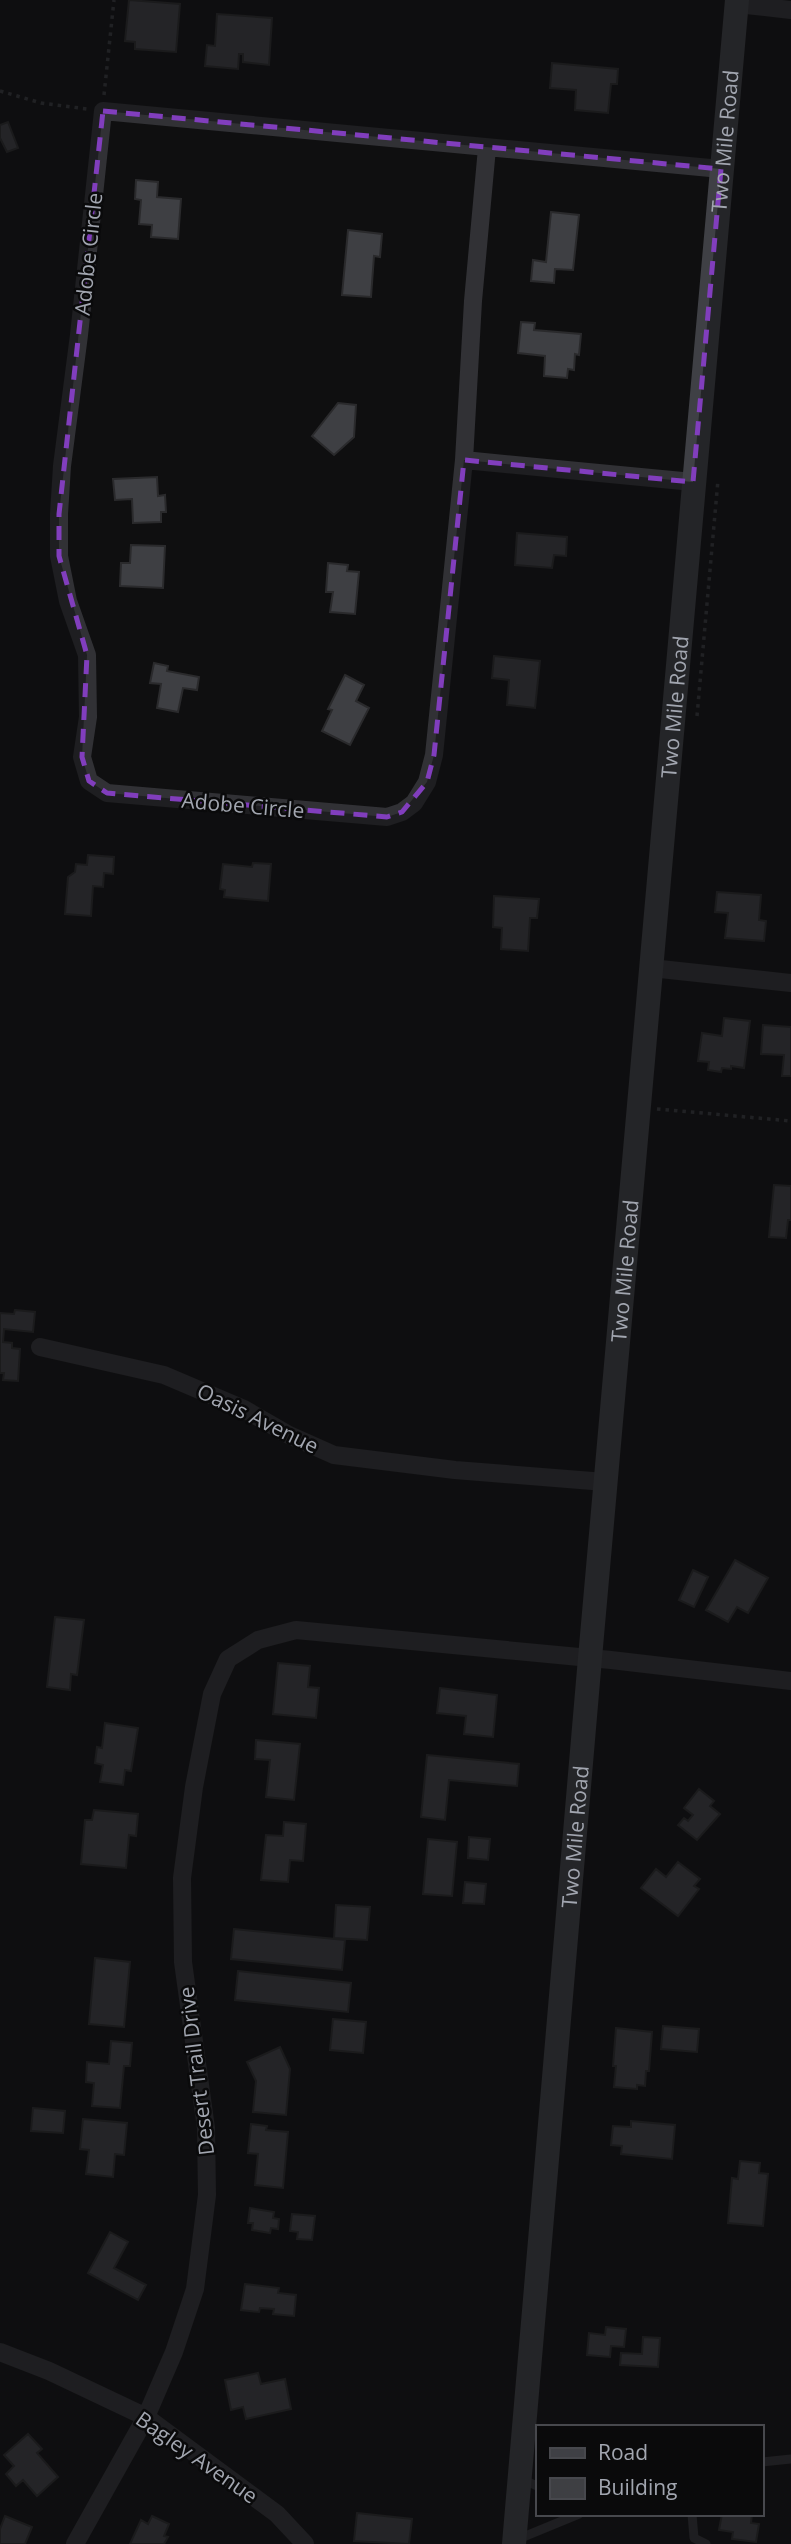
<svg xmlns="http://www.w3.org/2000/svg" width="791" height="2544" viewBox="0 0 791 2544" font-family="'Open Sans',sans-serif">
	<rect width="100%" height="100%" fill="#0f0f10"/>
	<path fill="#3e3f43" stroke="#2a2a2c" stroke-width="2" d="M129,0L180,4L176,52L135,49V42L125,41Z
		M217,14L272,18L269,65L243,62V54H239L238,69L205,66L207,45L215,46Z
		M552,63L618,69L617,84H611L608,113L575,110L576,90L550,88Z
		M8,122L18,148L7,152L0,138V125Z
		M136,180L158,182L157,197L181,199L178,239L151,237L152,225L139,224L141,200L135,199Z
		M551,212L579,215L573,270L555,269L554,283L531,281L533,260L546,262Z
		M348,230L382,234L380,257L374,256L371,297L342,295Z
		M521,322L535,323L534,330L581,334L579,355L575,354L574,370L568,369L567,378L544,376L545,356L518,353Z
		M338,403L356,405L354,437L334,455L312,436Z
		M157,477L158,496L165,495L166,512H161V522L133,523L132,499L115,500L113,479Z
		M517,533L567,537L566,556L554,555L552,568L515,565Z
		M131,545L165,546L163,588L120,586L121,563H130Z
		M328,563L348,565L347,571L359,572L355,614L330,612L333,592H326Z
		M494,656L540,661L535,708L507,705L509,680L492,678Z
		M154,663L168,666L167,671L199,677L197,690L183,688L178,712L157,708L161,684L150,683Z
		M345,675L364,685L356,701L369,708L350,745L322,731L332,710L328,709Z
		M88,855L114,857L113,874L104,873L103,887L93,886L91,916L65,914L68,877L75,872L76,864L87,865Z
		M253,863L271,864L268,901L224,897L225,890L220,889L223,864L252,867Z
		M717,892L761,895L759,920L766,921L764,941L725,938L728,913L715,912Z
		M494,896L539,899L537,918H530L528,951L501,949L502,928L493,927Z
		M724,1018L750,1021L744,1068L731,1066V1069L722,1068L721,1072L708,1070L709,1062L698,1061L702,1033L722,1036Z
		M763,1025L791,1027V1076H782L784,1055L761,1054Z
		M774,1185L791,1186V1220H788L786,1238L769,1237Z
		M15,1310L35,1312L33,1332L4,1329L3,1342L12,1343V1348L20,1349L18,1381L3,1380L4,1373H0V1313L14,1314Z
		M735,1560L768,1578L748,1613L737,1607L728,1622L706,1610Z
		M693,1570L708,1577L694,1607L679,1600Z
		M55,1617L84,1620L77,1675L71,1674L70,1690L47,1687Z
		M278,1663L310,1666L308,1687L319,1688L316,1718L273,1714Z
		M440,1688L497,1695L493,1737L464,1734L466,1716L437,1713Z
		M105,1723L138,1728L131,1771L125,1770L123,1785L100,1782L103,1765L95,1763L97,1747L102,1748Z
		M256,1740L300,1744L294,1800L266,1797L270,1760L255,1759Z
		M427,1755L519,1764L517,1786L449,1780L445,1820L421,1817Z
		M699,1789L714,1801L710,1806L720,1814L697,1840L678,1825L684,1818L688,1821L693,1815L684,1808Z
		M94,1810L138,1814L136,1836L129,1835L126,1868L81,1864L85,1820H92Z
		M284,1822L306,1824L303,1861L290,1860L288,1882L261,1880L266,1835L283,1836Z
		M469,1837L490,1839L488,1860L468,1858Z
		M428,1839L457,1842L452,1896L423,1894Z
		M678,1862L700,1879L694,1886L699,1889L678,1916L641,1888L656,1869L666,1877Z
		M465,1882L486,1884L484,1904L463,1903Z
		M336,1905L370,1907L367,1940L334,1938Z
		M234,1929L345,1940L342,1970L231,1959Z
		M95,1958L130,1962L124,2027L89,2024Z
		M238,1971L351,1983L348,2012L235,2000Z
		M333,2019L366,2022L363,2053L330,2050Z
		M663,2026L699,2029L697,2052L661,2049Z
		M616,2028L652,2032L649,2071H646L645,2086L637,2085V2089L614,2087L616,2066H613Z
		M111,2041L132,2043L130,2066H124L120,2108L92,2106L94,2083L86,2082L87,2062L109,2064Z
		M280,2047L290,2069L286,2115L253,2112L256,2081L247,2062Z
		M33,2108L65,2111L63,2133L31,2131Z
		M83,2119L127,2123L124,2155L115,2154L113,2177L86,2174L89,2150L80,2149Z
		M631,2121L675,2125L672,2159L621,2154L622,2146L611,2145L613,2126L631,2127Z
		M251,2124L267,2126L266,2130L288,2132L283,2188L255,2185L258,2154L248,2153Z
		M740,2161L760,2163L759,2173L768,2174L763,2226L728,2223L732,2178L738,2179Z
		M250,2208L274,2212L273,2218L279,2219L278,2229L271,2228L270,2233L252,2230L253,2223H248Z
		M292,2214L315,2216L312,2240L297,2239L298,2232L290,2231Z
		M110,2232L128,2242L114,2268L146,2285L138,2300L88,2273Z
		M245,2284L279,2288L278,2293L296,2295L294,2316L273,2314L274,2309L260,2308L259,2312L241,2310Z
		M606,2327L626,2329L624,2347L611,2346L610,2357L587,2355L589,2333L605,2335Z
		M643,2337L660,2338L658,2367L620,2365L621,2353L642,2354Z
		M258,2373L261,2384L285,2379L291,2409L246,2419L243,2407L231,2410L225,2380Z
		M28,2434L42,2449L37,2453L58,2477L37,2496L23,2480L16,2486L6,2474L14,2466L4,2455Z
		M357,2513L412,2519L409,2544L354,2541Z
		M722,2514H752L751,2523L759,2524L756,2542L732,2539L733,2532L719,2530Z
		M5,2516L32,2527L25,2544H0V2529Z
		M152,2516L169,2524L164,2536L168,2537L164,2544H130L141,2520L148,2524Z"/>
	<g fill="none" stroke-linecap="round" stroke-linejoin="round">
		<path stroke="#37383c" stroke-width="3.5" stroke-dasharray="3.5 5" stroke-linecap="butt" d="M0,91L41,103L87,109
			M104,95L114,0
			M697,716L718,480
			M657,1109L791,1121"/>
		<path stroke="#313135" stroke-width="9" d="M761,2462L791,2459
			M522,2479L537,2486
			M692,2514L694,2538L706,2544
			M516,2540L579,2514"/>
		<path stroke="#313135" stroke-width="18" d="M737,4L791,10
			M487,148L473,301L464,460L434,755L427,782L414,803L402,812L387,817L107,793L89,781L82,757L88,717L87,655L68,601L59,556V514L62,466L79,335L103,111L721,169
			M464,460L693,482
			M651,968L791,983
			M40,1347L164,1375L244,1409L289,1435L334,1455L455,1470L605,1482
			M0,2352L49,2371L146,2417L277,2514L305,2544
			M75,2544L146,2417L174,2352L195,2289L207,2195L206,2128L183,1962L182,1878L194,1787L212,1694L228,1659L258,1640L296,1630L611,1660L791,1681"/>
		<path stroke="#3f4045" stroke-width="24" id="s1" d="M514,2544L590,1658L737,0"/>
	</g>
	<path d="M0 0H791V2544H0ZM103,111L721,169L693,482L464,460L434,755L427,782L402,812L387,817L107,793L89,781L82,757L87,655L59,556V514Z" fill="#0f0f10" fill-opacity=".55" fill-rule="evenodd"/>
	<path fill="none" stroke="#813ebd" stroke-width="5" stroke-dasharray="14 9" stroke-linejoin="round" d="M103,111L721,169L693,482L464,460L434,755L427,782L402,812L387,817L107,793L89,781L82,757L87,655L59,556V514Z"/>
	<g text-anchor="middle" dominant-baseline="central" stroke-width="5" stroke-linejoin="round" paint-order="stroke">
		<g font-size="21" fill="#a2a6b0" stroke="#0a0a0b">
			<text stroke="none"><textPath href="#s1" startOffset="2412">Two Mile Road</textPath></text>
			<text transform="translate(88 254) rotate(-84)">Adobe Circle</text>
			<text stroke="none"><textPath href="#s1" startOffset="1844">Two Mile Road</textPath></text>
			<text transform="translate(243 805) rotate(5)">Adobe Circle</text>
			<text stroke="none"><textPath href="#s1" startOffset="1278">Two Mile Road</textPath></text>
			<text transform="translate(258 1418) rotate(26)">Oasis Avenue</text>
			<text stroke="none"><textPath href="#s1" startOffset="710">Two Mile Road</textPath></text>
			<text transform="translate(196 2071) rotate(-97)">Desert Trail Drive</text>
			<text transform="translate(197 2457) rotate(35)">Bagley Avenue</text>
		</g>
	</g>
	<rect x="536" y="2425" width="228" height="91" fill="#0a0a0b" stroke="#47484d" stroke-width="2"/>
	<rect x="550" y="2448" width="35" height="10" fill="#3f4045" stroke="#47484d" stroke-width="2"/>
	<text x="598" y="2460" font-size="21" fill="#a2a6b0">Road</text>
	<rect x="550" y="2478" width="35" height="21" fill="#3e3f43" stroke="#47484d" stroke-width="2"/>
	<text x="598" y="2495" font-size="21" fill="#a2a6b0">Building</text>
</svg>
